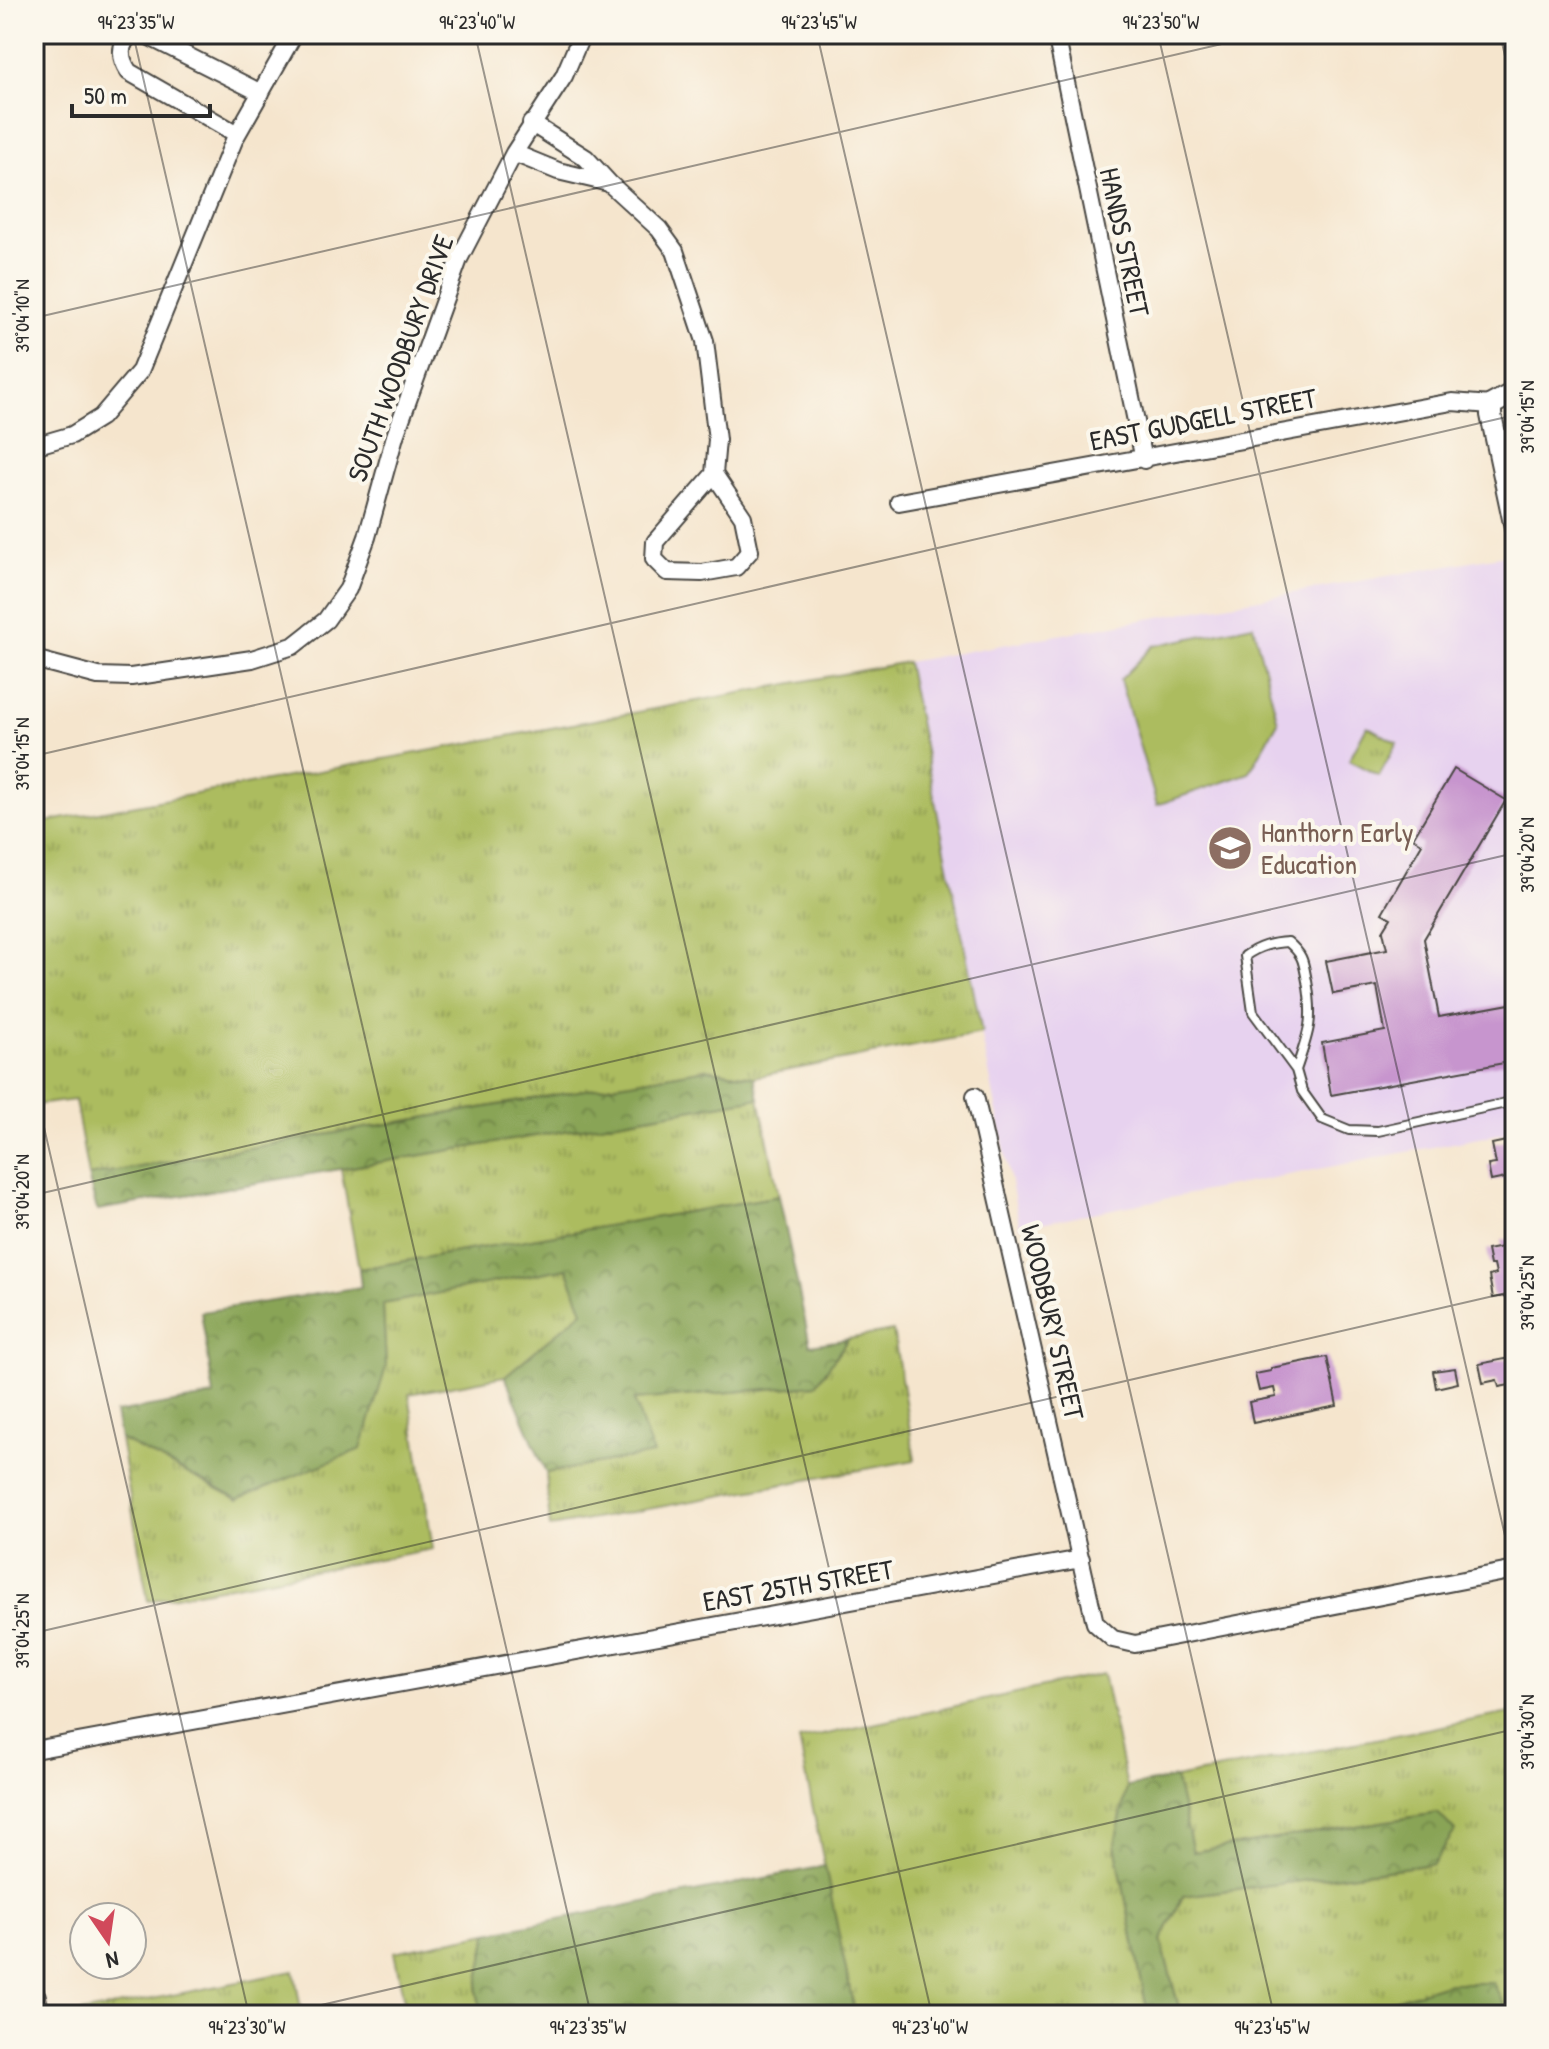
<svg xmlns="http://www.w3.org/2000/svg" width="1549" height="2049" viewBox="0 0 1549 2049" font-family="'Patrick Hand',sans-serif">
	<defs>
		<pattern id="grass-tufts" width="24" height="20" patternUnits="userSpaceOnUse" patternTransform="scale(2)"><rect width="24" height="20" fill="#acbc5f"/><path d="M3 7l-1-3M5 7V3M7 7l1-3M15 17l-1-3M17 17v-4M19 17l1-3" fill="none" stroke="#8c994f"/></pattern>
		<pattern id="forest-crowns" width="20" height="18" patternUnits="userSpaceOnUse" patternTransform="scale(2)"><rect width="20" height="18" fill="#89a456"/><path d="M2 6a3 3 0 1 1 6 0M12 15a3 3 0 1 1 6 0" fill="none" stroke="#708647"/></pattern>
	</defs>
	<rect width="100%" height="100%" fill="#fbf7ec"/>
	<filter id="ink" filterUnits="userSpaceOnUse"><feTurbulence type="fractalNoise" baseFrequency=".0125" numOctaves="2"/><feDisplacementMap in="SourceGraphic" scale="16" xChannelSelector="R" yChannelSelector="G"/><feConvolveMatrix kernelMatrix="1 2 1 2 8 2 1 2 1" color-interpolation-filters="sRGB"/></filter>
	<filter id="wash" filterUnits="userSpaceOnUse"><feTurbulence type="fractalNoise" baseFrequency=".006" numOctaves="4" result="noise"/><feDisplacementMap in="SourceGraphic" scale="32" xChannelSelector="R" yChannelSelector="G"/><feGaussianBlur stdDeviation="1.8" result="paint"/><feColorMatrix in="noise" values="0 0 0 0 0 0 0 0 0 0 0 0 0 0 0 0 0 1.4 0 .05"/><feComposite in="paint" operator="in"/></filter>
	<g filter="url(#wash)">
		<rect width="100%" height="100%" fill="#f5e5cd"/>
		<path fill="#e7d2ef" d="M1505,555L1515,608V1131L1020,1227L907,662Z"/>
		<path fill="url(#grass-tufts)" stroke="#6c7445" stroke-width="2" d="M907,662L982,1033L754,1077L706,1069L88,1176L75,1100L34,1105V824Z
			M1367,726L1397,743L1379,776L1349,760Z
			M759,1098L779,1196L359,1269L341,1169Z
			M567,1268L583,1311L505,1376L409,1394L433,1549L148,1601L120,1439L238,1499L386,1367L383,1304Z
			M893,1331L915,1460L550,1527L546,1473L652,1454L634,1400L816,1385L848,1339Z
			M1103,1674L1127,1787L1115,1844L1148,2015H855L799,1740Z
			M1515,1712V2005L1506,2007L1492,1983H1449L1347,2015H1181L1161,1940L1183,1896L1433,1864L1437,1813L1193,1852L1175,1778Z
			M488,1933L477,1990L482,2015H407L394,1952Z
			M294,1971L302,2015H71Z"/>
		<path fill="url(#forest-crowns)" stroke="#5a6840" stroke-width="2" d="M706,1069L754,1077L759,1098L97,1210L88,1176Z
			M779,1196L810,1345L848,1339L816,1385L634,1400L653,1454L546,1473L505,1376L583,1311L567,1268L383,1304L386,1367L361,1449L238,1499L120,1439L115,1413L214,1396L201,1312L361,1287L359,1269Z
			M1175,1778L1193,1852L1438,1813L1455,1831L1433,1864L1183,1896L1161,1941L1181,2015H1148L1115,1844L1127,1787Z
			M825,1866L855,2015H482L477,1990L488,1933Z
			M1449,1983H1493L1506,2007L1469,2015H1347Z"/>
		<path fill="#acbc5f" stroke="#6c7445" stroke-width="2" d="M1253,625L1278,722L1249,773L1157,805L1120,680L1153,646Z"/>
		<g id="blocks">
			<path fill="#c795ce" d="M1454,769L1506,800L1424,939L1439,1017L1515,1003V1061L1331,1095L1322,1043L1385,1031L1377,986L1333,994L1326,961L1387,949L1383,931L1391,918L1382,913L1422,844L1413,838Z
				M1515,1139V1176L1491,1181L1488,1165L1496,1164L1492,1144Z
				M1515,1238V1295L1493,1298L1489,1276L1496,1274L1494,1265H1490L1487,1250L1502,1247L1501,1240Z
				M1327,1357L1337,1406L1253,1423L1249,1402L1276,1397L1274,1388L1259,1391L1255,1374L1271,1371V1368Z
				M1515,1357V1378L1509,1379L1510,1385L1499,1387L1497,1380L1483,1383L1479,1364Z
				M1455,1368L1458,1383L1436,1388L1433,1371Z"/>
		</g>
	</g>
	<g filter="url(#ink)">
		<use href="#blocks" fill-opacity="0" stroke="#494743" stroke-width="2"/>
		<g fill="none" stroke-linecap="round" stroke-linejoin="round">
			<g stroke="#494743" stroke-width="12">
				<path id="service" d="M1296,1070C1309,1032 1314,1021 1307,981C1303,961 1304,956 1288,942C1271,943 1259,946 1245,956L1253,1012L1296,1070L1302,1091L1322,1119L1349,1130L1378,1131L1515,1101"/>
			</g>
			<g stroke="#494743" stroke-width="20">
				<path id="minor" d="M132,34C118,44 120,59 129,72L237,134
					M144,34L261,93
					M1056,34L1144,460
					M531,123L586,158L609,183L659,229L675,251L705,341L717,440L714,474L655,542L654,559L667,572L702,573L736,567L750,551L743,517L714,474
					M514,153L558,171L609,183
					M34,446L72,435L101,417L140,371L235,138L294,34
					M899,502L1452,402L1491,405
					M34,659L98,676L131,677L252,659L293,646L326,620L348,589L367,537L395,436L459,259L514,153L564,76L582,34
					M975,1096L1095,1623L1113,1639L1135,1644L1515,1570
					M34,1750L1081,1559"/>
			</g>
			<g stroke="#494743" stroke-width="24">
				<path id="tertiary" d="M1515,392L1491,405V415L1515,528"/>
			</g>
			<g stroke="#494743" stroke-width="26">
				<path id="secondary" d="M34,1997L38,2015"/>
			</g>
			<use href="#service" stroke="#fff" stroke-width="8"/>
			<use href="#minor" stroke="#fff" stroke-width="16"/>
			<use href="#tertiary" stroke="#fff" stroke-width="20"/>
			<use href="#secondary" stroke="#fde4d1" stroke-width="22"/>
		</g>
	</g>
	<path fill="none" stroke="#2b2b2b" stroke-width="2" stroke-opacity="0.45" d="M133,34L591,2015M475,34L932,2015M817,34L1274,2015M1158,34L1515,1579M1500,34L1515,100M34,318L1265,34M34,756L1515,415M34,1084L249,2015M34,1195L1515,853M34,1633L1515,1291M278,2015L1515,1729"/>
	<defs>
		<g id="school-disc" transform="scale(2.3)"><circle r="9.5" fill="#8d6e63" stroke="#fbf7ec"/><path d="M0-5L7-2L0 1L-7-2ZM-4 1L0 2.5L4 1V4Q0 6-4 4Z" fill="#fff"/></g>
	</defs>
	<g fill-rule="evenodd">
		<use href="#school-disc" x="1230" y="848"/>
	</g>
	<g text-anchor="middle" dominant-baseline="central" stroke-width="8" stroke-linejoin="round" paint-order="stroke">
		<g font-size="28" fill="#2b2b2b" stroke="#fbf7ec">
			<text transform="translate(1125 242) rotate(78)">HANDS STREET</text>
			<text transform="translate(400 358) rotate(-70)">SOUTH WOODBURY DRIVE</text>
			<text transform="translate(1203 419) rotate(-11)">EAST GUDGELL STREET</text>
			<text transform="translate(1053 1322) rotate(77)">WOODBURY STREET</text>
			<text transform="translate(798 1585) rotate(-10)">EAST 25TH STREET</text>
		</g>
		<g font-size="28" fill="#785e54" stroke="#fbf7ec" text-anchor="start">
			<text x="1261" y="832">Hanthorn Early<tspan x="1261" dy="32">Education</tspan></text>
		</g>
	</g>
	<rect width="1549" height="2049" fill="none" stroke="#fbf7ec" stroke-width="88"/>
	<g transform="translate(108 1941) rotate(167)"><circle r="38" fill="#fbf7ec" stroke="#a8a59f" stroke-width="2"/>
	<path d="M0-6L14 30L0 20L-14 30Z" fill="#d1495b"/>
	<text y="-12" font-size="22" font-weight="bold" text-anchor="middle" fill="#2b2b2b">N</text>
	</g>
	<path d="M72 104v12h138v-12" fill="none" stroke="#2b2b2b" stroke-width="4"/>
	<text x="84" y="104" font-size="24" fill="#2b2b2b" stroke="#fbf7ec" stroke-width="6" paint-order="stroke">50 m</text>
	<rect x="44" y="44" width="1461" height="1961" fill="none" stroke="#2b2b2b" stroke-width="3"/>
	<g font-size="20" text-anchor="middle" fill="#2b2b2b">
		<text x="136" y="29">94°23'35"W</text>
		<text x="477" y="29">94°23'40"W</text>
		<text x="819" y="29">94°23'45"W</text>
		<text x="1161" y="29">94°23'50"W</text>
		<text transform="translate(22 316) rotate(-90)" y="7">39°04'10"N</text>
		<text transform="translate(1527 417) rotate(-90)" y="7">39°04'15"N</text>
		<text transform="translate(22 754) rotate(-90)" y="7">39°04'15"N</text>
		<text transform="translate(1527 855) rotate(-90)" y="7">39°04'20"N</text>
		<text transform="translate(22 1192) rotate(-90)" y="7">39°04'20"N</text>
		<text transform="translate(1527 1293) rotate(-90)" y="7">39°04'25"N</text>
		<text transform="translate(22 1631) rotate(-90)" y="7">39°04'25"N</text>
		<text transform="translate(1527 1732) rotate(-90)" y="7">39°04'30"N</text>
		<text x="247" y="2034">94°23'30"W</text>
		<text x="588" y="2034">94°23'35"W</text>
		<text x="930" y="2034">94°23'40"W</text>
		<text x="1272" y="2034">94°23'45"W</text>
	</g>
</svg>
